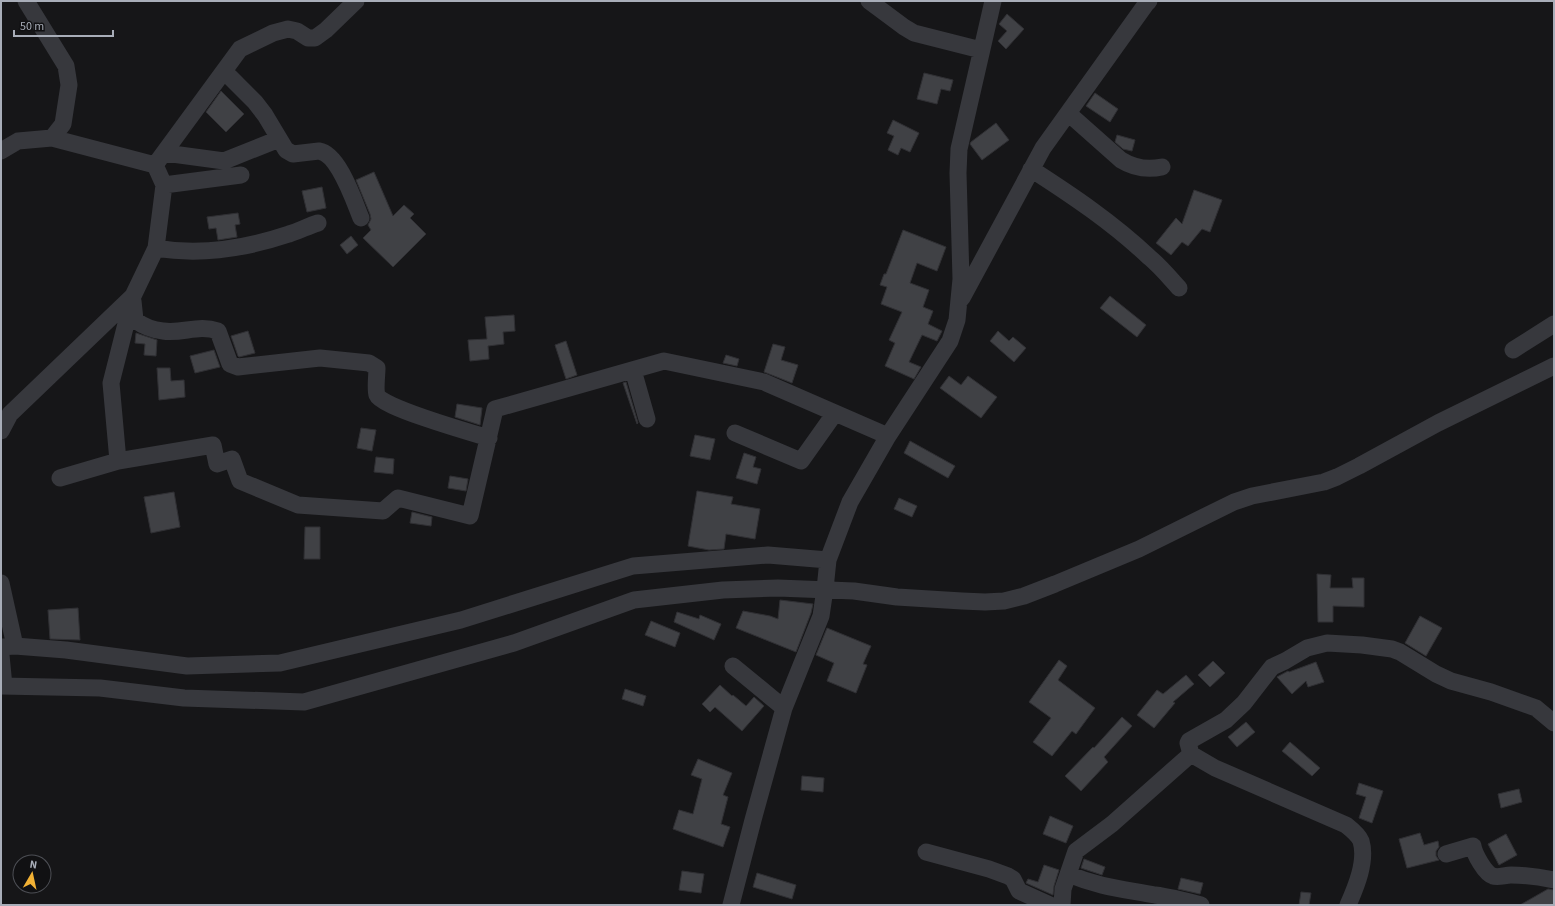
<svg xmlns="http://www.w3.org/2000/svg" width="1555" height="906" viewBox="0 0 1555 906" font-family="'Source Sans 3',sans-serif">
	<rect width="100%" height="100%" fill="#161618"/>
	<path fill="#404145" stroke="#303034" d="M1007,14L1024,29L1006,49L998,41L1007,31L999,24Z
		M924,73L953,80L950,91L941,89L937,104L917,99Z
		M221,91L244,114L226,132L206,112Z
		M1095,93L1118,109L1110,122L1086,106Z
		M893,120L919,133L910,152L901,148L898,155L888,150L894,136L887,133Z
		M996,123L1009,140L982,160L970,144L971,142Z
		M1117,135L1135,140L1132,151L1123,149L1115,142Z
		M374,172L393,216L404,205L414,214L410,218L426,234L393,267L363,238L371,230L368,225L371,219L370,214L356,180Z
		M322,187L326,208L307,212L302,191Z
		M1194,190L1222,200L1210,232L1202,229L1188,246L1182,242L1171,255L1156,243L1176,218L1182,224Z
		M238,213L240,224L235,225L237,237L218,240L216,228L209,229L207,217Z
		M903,230L946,247L937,271L917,263L910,283L929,290L923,307L933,311L928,324L942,331L937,341L922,335L909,362L921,367L914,379L885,366L895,343L889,340L902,312L881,304L887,287L880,285L884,274H886Z
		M351,236L358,245L347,254L340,245Z
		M1110,296L1146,325L1137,337L1100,308Z
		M514,315L515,331L503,332L504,344L488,346L489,359L470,361L468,340L487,339L485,317Z
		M248,331L255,353L239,357L238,356L231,336Z
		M998,331L1009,341L1013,337L1026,348L1014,362L990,341Z
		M136,333L157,340L156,356L144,355L145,344L135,343Z
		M566,341L577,375L566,379L555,345Z
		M773,344L785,347L781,360L798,365L792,383L764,372Z
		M214,350L220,367L195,373L190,356Z
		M726,355L739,359L737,366L723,363Z
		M157,368H170L171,381L184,380L185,397L159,400Z
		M949,376L961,385L968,376L997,397L981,418L940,388Z
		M626,382L638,423L637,424L623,383Z
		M457,404L482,408L480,425L455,417Z
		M361,428L376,430L372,451L357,448Z
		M695,435L715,439L710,460L690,456Z
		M910,441L955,466L948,478L904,453Z
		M744,453L756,457L753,467L761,469L757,484L736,478Z
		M376,457L394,459L393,474L374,472Z
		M450,476L468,479L466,491L448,488Z
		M697,491L733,497L731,504L760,509L755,539L726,534L724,549L709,550L688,546Z
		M174,492L180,527L151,533L144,497Z
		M899,498L917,506L912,517L894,509Z
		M412,512L432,517L431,526L410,523Z
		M305,527H320V559H304Z
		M1317,574L1331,575L1330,588H1353L1352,578H1364V607L1333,606V622H1318Z
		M780,600L813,604L811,613L796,652L736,628L743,611L770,616L778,619Z
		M78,608L80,640L50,639L48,610Z
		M677,612L699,619L700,615L721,624L714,640L674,622Z
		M1420,616L1442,628L1426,656L1405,643Z
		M651,621L680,633L675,647L645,635Z
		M827,628L871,646L863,664L867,665L856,693L827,681L834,663L816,655Z
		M1059,660L1067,666L1058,680L1095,708L1076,734L1072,731L1052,756L1033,742L1051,718L1029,702Z
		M1213,661L1225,673L1210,687L1198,675Z
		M1316,662L1324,682L1308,687L1306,681L1292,694L1277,677L1288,671L1289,672Z
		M1186,675L1194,684L1173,702L1175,703L1154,728L1137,715L1157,690L1163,694Z
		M720,685L732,696L733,695L746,706L754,697L764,706L742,731L715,707L710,712L702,704Z
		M625,689L646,696L643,706L622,699Z
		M1122,717L1132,726L1104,757L1108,762L1081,791L1065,776L1093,747L1094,748Z
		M1246,722L1255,732L1237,747L1228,737Z
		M1290,742L1320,768L1312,776L1282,751Z
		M698,759L732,773L723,795L728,797L721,824L730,827L723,847L673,829L679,810L693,814L702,779L691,775Z
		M802,776L824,778L823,792L801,790Z
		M1359,783L1383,791L1372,823L1359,818L1366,797L1356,794Z
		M1519,789L1522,802L1501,808L1498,794Z
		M1050,816L1073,826L1066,843L1043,834Z
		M1420,833L1424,845L1438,841L1439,847L1436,851V856L1439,860L1407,868L1399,839Z
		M1506,834L1517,855L1499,865L1488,844Z
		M1084,859L1105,867L1102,875L1081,868Z
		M1044,865L1059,870L1054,886L1053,895L1026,883L1028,879L1038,882Z
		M682,871L704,874L701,893L679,890Z
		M757,873L796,885L792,899L753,887Z
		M1181,878L1203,883L1200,894L1178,889Z
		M1548,889L1554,890V905H1520Z
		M1301,892L1311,893L1309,905H1299Z"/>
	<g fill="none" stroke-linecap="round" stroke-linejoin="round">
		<path stroke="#37383d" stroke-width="17" d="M869,1L904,27L914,33L981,50
			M224,71L255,102L265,115L286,150L293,154L319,151C339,154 354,201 361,218
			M1068,113L1121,160C1134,168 1148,170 1162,167
			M52,138L155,165
			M1,151L18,141L52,138L63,124L69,85L66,66L26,1
			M165,153L224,161L279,139
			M155,165L164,185L156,248L133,296L111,383L118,461L213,445L217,464L232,459L240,481L298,505L383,511L398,498L470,516L495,409L664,361L764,382L888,436
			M155,165L240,49L273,33L288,29L297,31L308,38H315L326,30L356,1
			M1031,169C1073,196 1113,223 1149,257C1160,266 1169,277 1179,288
			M164,185L241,175
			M156,248C201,256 247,248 289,234C299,231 308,226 318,223
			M962,298L1043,148L1146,4L1149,1
			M133,301L135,320C143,326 152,330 163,331C183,334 198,324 218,331L230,364L238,367L320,358L369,363L377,368C377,374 375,390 377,395C381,407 472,433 489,438
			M1513,350L1554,324
			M633,370L647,419
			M1,431L10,414L132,297
			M735,433L801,461L835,413
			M60,478L118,461
			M1,583L15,646
			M1,647L15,646L66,650L187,666L280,663L461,620L633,566L768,555L828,560
			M1,655L4,686
			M733,666L784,708
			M1,686L100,688L184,698L304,702L514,643L634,600L723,590L778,588L854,591L897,597L962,601L985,602L1004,601L1024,596L1055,584L1139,549L1234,502L1252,496L1324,482L1337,477L1359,466L1438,423L1554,366
			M926,852L989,869L1008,876L1013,879L1019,891L1050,905
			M1446,854L1473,846C1474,853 1485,874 1493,876C1498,878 1505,875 1511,875C1526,875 1540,877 1554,880
			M1068,874C1099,887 1123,889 1155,895C1171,897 1186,901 1201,905
			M731,905L753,820L784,708L821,616L825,589L828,560L850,502L888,436L950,341L957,320L961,279L958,173L959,149L993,1
			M1062,905L1063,889L1076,851L1112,824L1191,754
			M1348,905C1356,887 1367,861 1361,841C1358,834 1351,829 1346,825L1215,768L1191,754L1188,743L1189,741L1226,720L1244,703L1272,667L1285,661L1307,648L1327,643L1362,645L1392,649L1400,652L1436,674L1451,681L1491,692L1536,708L1554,723"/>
	</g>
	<rect width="1555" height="906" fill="none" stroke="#a8adb8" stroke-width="4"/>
	<g transform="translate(32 874) rotate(9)"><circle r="19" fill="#111113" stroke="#4d4f55"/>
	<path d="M0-3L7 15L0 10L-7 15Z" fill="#f2b134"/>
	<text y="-6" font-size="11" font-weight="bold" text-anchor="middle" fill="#a8adb8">N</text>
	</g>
	<path d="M14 30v6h99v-6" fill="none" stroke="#a8adb8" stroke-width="2"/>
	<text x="20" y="30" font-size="12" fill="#a8adb8" stroke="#111113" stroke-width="3" paint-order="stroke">50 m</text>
</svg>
